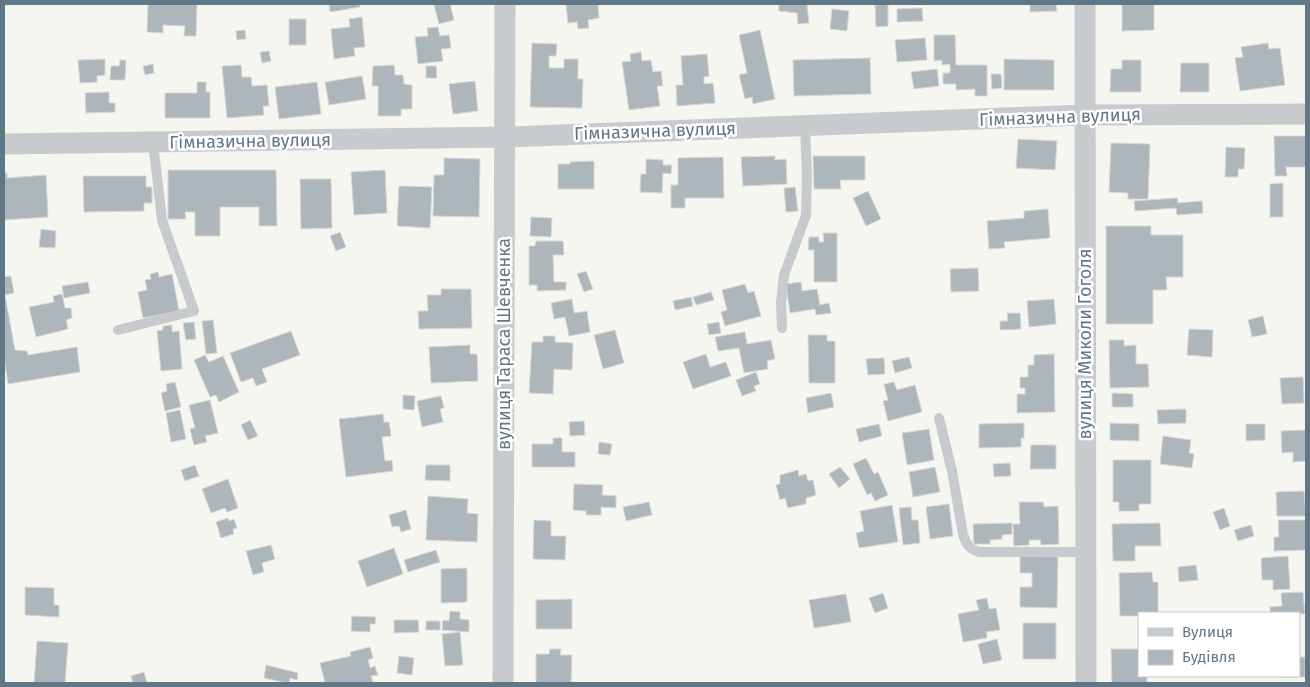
<svg xmlns="http://www.w3.org/2000/svg" width="1310" height="687" viewBox="0 0 1310 687" font-family="'Fira Sans',sans-serif">
	<rect width="100%" height="100%" fill="#f6f6f1"/>
	<path fill="#adb6ba" stroke="#d7d7d4" d="M148,4H197L196,36H184L185,26L163,25V33L147,32Z
		M329,4H360V7L330,12Z
		M438,4H450L454,20L439,24L434,5Z
		M566,4H598L599,18L588,20L589,28L578,29L577,22L568,23Z
		M779,4H807L809,23L798,24L797,13L779,11Z
		M888,4V26L876,27L875,5Z
		M1030,4H1056L1057,11L1030,12Z
		M1122,4H1154V30L1122,31Z
		M922,8L923,21L897,22V9Z
		M832,9L849,11L847,31L830,29Z
		M362,17L365,47L354,48L355,56L334,59L331,29L350,27L349,19Z
		M289,19H306V45H289Z
		M438,27L440,36L449,35L451,48L441,49L443,61L418,64L415,37L428,36L427,28Z
		M245,30L246,39L237,40L236,31Z
		M760,30L775,99L753,104L752,97L745,99L739,75L747,73L739,35Z
		M934,35H955L956,65H987V96H975V89L956,90V84H943V73H950V64L942,65V60L934,61Z
		M925,38L927,60L897,62L895,40Z
		M532,43L557,44L556,56H549V68H564V59H578V79H583L582,108L530,107Z
		M1268,43L1269,49L1280,48L1285,85L1240,91L1235,58L1243,57L1241,47Z
		M269,51L271,61L262,63L260,52Z
		M641,52L642,61L651,60L653,72L661,71L663,86H657L660,106L629,110L622,62L631,61L630,54Z
		M707,54L709,76L704,77V84L713,83L715,103L677,106L676,85H683L681,56Z
		M870,58L871,94L794,96L793,60Z
		M105,59V75L97,76V82L80,83L78,60Z
		M1004,59L1054,60V90H1004Z
		M120,60H126L125,80H110L111,66H119Z
		M1122,60H1141V92H1110L1111,69H1122Z
		M1181,63H1209V92H1180Z
		M153,64L154,73L145,75L143,66Z
		M241,65L242,77H251L252,86L267,85L269,106H263L264,115L227,118L222,66Z
		M394,65L395,75H403L404,84L412,85V109H401V116H378V86H372L373,66Z
		M426,66H436L437,78H426Z
		M937,69L939,86L914,89L911,72Z
		M991,74H1001L1002,88L992,89Z
		M362,76L366,99L329,105L325,82Z
		M475,81L478,111L453,114L449,84Z
		M197,82H206V92H210V118H165V93H197Z
		M317,82L321,114L279,119L275,87Z
		M109,92V103H115V112L86,113L85,93Z
		M1274,136H1306V167H1286L1287,176H1275Z
		M1018,139L1057,141L1055,170L1016,168Z
		M1111,143L1150,144L1148,199H1128V193L1109,192Z
		M1226,147L1245,148L1244,169H1238V177H1225Z
		M775,156V160L786,159L787,184L743,186L741,157Z
		M813,156H865V180H840L841,189H814Z
		M723,157L724,198H685V208H671V185H678V158Z
		M444,158L480,159L479,217L433,216L434,175H444Z
		M646,159L663,160V165H672L671,174L663,173L662,193L640,192L641,174H646Z
		M594,161V189H558V164H570V162Z
		M168,170H276L277,226H259V207H220V236H195V212H185L186,219H168Z
		M385,170L387,213L354,215L351,172Z
		M4,173H7V178L46,175L48,217L4,220Z
		M83,176H146V187H152V203H144V211L84,212Z
		M300,179H331L332,228L301,229Z
		M1283,183V217H1270V184Z
		M399,186L432,187L430,228L397,226Z
		M795,187L798,211L786,212L784,188Z
		M868,191L881,219L866,226L853,198Z
		M1177,198L1178,203L1202,201L1203,213L1177,215L1176,208L1135,211L1134,201Z
		M1048,209L1050,238L1004,242L1005,248L989,249L987,221L1024,218V211Z
		M531,217L552,218L551,237L530,236Z
		M1106,226H1151V235H1183V277H1166L1167,290H1153V324H1106Z
		M41,229L56,231L55,248L39,247Z
		M340,232L346,247L336,251L330,236Z
		M823,233H837V282H814V250H808L809,237H819V242H824Z
		M536,241H563L564,255H553L554,282H566V290L537,291V285H529V246H535Z
		M978,268L979,291L951,292L950,269Z
		M586,271L593,289L584,292L577,274Z
		M158,272L159,277L172,274L179,311L143,318L138,292L147,290L145,280L151,279L150,274Z
		M11,276L14,293L5,295L15,350L27,351L28,355L77,347L80,372L8,384L4,357V277Z
		M88,282L90,293L64,298L62,286Z
		M801,282L802,291L817,289L820,305L829,303L831,313L816,315L815,309L790,313L786,284Z
		M745,284L748,293L754,291L761,316L725,326L721,312L727,310L722,290Z
		M441,289H471L472,328L419,329L418,311H428L427,295H441Z
		M711,292L714,300L696,305L693,297Z
		M62,294L65,308H71L72,318L66,320L68,329L36,337L29,307L54,302L53,296Z
		M691,297L693,306L675,310L673,301Z
		M572,299L574,313L587,311L590,332L569,336L565,317L554,319L551,303Z
		M1054,299L1056,324L1029,327L1027,301Z
		M1007,313H1020L1021,329L1000,330V321H1008Z
		M1263,316L1267,334L1252,337L1248,320Z
		M213,320L217,353L206,354L202,321Z
		M194,322L196,339L186,340L183,323Z
		M719,322L721,333L709,335L707,324Z
		M172,325V332L179,331L182,369L161,371L157,331L163,330V326Z
		M1189,329L1213,330L1212,357L1187,355Z
		M615,330L624,363L603,369L594,335Z
		M291,331L300,355L262,369L267,382L256,386L253,378L241,382L230,353Z
		M745,332L747,344L771,340L775,359L767,361L768,369L744,373L739,348L718,351L715,337Z
		M808,335H827V341H835V383H809Z
		M543,336H555V342L573,343L572,370L554,369L553,394L529,393L532,342H543Z
		M1109,340H1124V346L1136,345V364H1148L1149,387L1110,388Z
		M470,345V354H477L478,381L431,383L429,347Z
		M706,354L710,367L726,362L731,376L693,389L683,362Z
		M1054,354L1055,412L1017,413V394H1025V388H1020V377H1028V365H1034V355Z
		M205,355L209,362L223,356L239,392L219,402L216,395L210,397L194,360Z
		M909,357L912,368L895,373L892,361Z
		M884,358L885,374L868,375L866,359Z
		M756,372L760,384L754,386L756,391L742,396L736,380Z
		M1303,377L1304,403L1282,404L1280,378Z
		M175,382L181,407L165,411L161,393L167,391L166,384Z
		M894,382L897,390L915,385L922,412L888,421L883,401L888,400L884,384Z
		M831,393L834,407L808,413L806,398Z
		M1112,393L1133,394V407H1112Z
		M403,395L415,396L414,410L403,409Z
		M441,396L444,408L440,409L443,422L422,427L417,401Z
		M210,400L218,433L205,436L207,442L194,445L190,429L195,428L189,405Z
		M1186,409V423L1158,424L1157,410Z
		M180,410L186,439L171,442L166,413Z
		M383,414L384,422H389L391,436L382,437L385,461L392,460L393,471L346,477L339,419Z
		M250,420L258,436L248,440L241,425Z
		M584,421L585,435L570,436L569,422Z
		M1024,423V438H1021V447L979,448V424Z
		M1110,423L1139,424V441L1110,440Z
		M879,424L882,436L859,442L856,429Z
		M1246,424H1265V440L1246,441Z
		M929,429L934,460L907,465L902,433Z
		M1306,430V461L1293,462V452L1282,453L1281,431Z
		M1163,436L1191,440L1189,453L1194,454L1192,468L1160,464Z
		M553,438H562V452H575V467H532V444H553Z
		M599,442L612,444L610,455L598,454Z
		M1031,445H1056V469H1030Z
		M866,458L874,474L878,472L888,495L875,501L871,493L867,495L853,464Z
		M1113,460H1151V504H1139V511H1119V502H1113Z
		M1010,463L1011,476L994,477L993,464Z
		M195,465L199,476L185,481L181,470Z
		M426,465H450V481L425,480Z
		M840,467L850,479L839,488L829,474Z
		M935,467L940,492L913,497L909,472Z
		M798,470L799,476L806,474L808,481L813,480L816,495L806,498V504L788,508L785,498L780,500L776,485L780,484V475Z
		M228,479L238,508L227,512L225,508L211,513L202,489Z
		M574,484L603,485L602,495L616,496V508L601,507V515H586V511L573,510Z
		M1304,491L1306,516H1277L1276,492Z
		M428,496L468,499L467,513L478,514L477,542L426,540Z
		M649,502L652,515L626,521L623,507Z
		M1019,502H1043L1044,507L1058,506L1059,544L1041,545L1040,540H1029V545L1014,546L1013,524H1020Z
		M949,504L953,536L930,539L926,507Z
		M892,505L898,542L859,548L856,533L864,531L860,511Z
		M911,507L912,520H918L920,543L903,545L899,508Z
		M1224,508L1230,526L1220,530L1213,512Z
		M406,510L411,529L401,532L399,526L392,527L389,515Z
		M228,518L229,521L234,519L237,528L233,529L234,534L221,538L216,522Z
		M534,520L551,521V536H566L565,560L533,559Z
		M1278,520H1306V550L1274,551V537H1279Z
		M1012,523V534L1002,535V539L990,540V544H974L973,524Z
		M1160,523L1161,546H1135V561H1113L1112,524Z
		M1251,525L1254,536L1238,541L1234,530Z
		M271,545L275,559L262,563L264,572L253,575L246,551Z
		M394,548L403,574L367,587L358,561Z
		M436,550L440,562L408,572L404,560Z
		M1020,556L1058,557L1057,608L1020,607V587H1032V573H1020Z
		M1288,556L1290,589L1273,590V580H1262L1261,558Z
		M1196,565L1198,580L1179,582L1178,567Z
		M467,568V602L441,603V569Z
		M1152,572L1153,582H1158V613H1139V616H1120L1119,573Z
		M25,587L54,588V605H59V617L25,615Z
		M1303,592L1305,614L1270,613V607L1282,606L1281,593Z
		M883,593L888,608L875,613L869,598Z
		M846,594L851,622L814,628L809,600Z
		M987,598L989,609L996,608L1000,630L986,632L987,638L963,642L958,614L979,610L976,600Z
		M572,599V629H536V600Z
		M450,611L460,612V619L469,620V632L442,630L443,620L449,621Z
		M352,616L376,617L375,624H370V632L351,631Z
		M394,620H418L419,632L394,633Z
		M426,621H440V630H426Z
		M1023,623H1056V659H1023Z
		M460,632L463,665L445,666L442,634Z
		M997,639L1002,660L983,664L978,644Z
		M37,641L68,643L65,683H34Z
		M370,647L373,658L368,660L370,668L375,666L378,675L371,676L373,683H325L320,663L351,656L350,652Z
		M550,649H561L560,655H572L571,683H536V654H549Z
		M1111,649H1139V676H1147V683H1112Z
		M399,656L414,658L412,675L397,673Z
		M1299,657H1305V677H1275V676H1299Z
		M266,665L298,673L297,680L290,678L289,683H287L264,678Z
		M144,672L147,683H133L131,676Z"/>
	<g fill="none" stroke-linecap="round" stroke-linejoin="round">
		<path stroke="#c8cbce" stroke-width="10" d="M782,328L781,303L784,275L806,215L807,175L805,126
			M118,330L194,311L162,220L153,142
			M939,418L952,471L963,534C966,544 969,549 979,552H1085"/>
		<path stroke="#c8cbce" stroke-width="21" d="M1085,4L1086,683
			M4,144L505,137L1085,115L1306,114
			M503,683L505,4"/>
	</g>
	<g text-anchor="middle" dominant-baseline="central" stroke-width="5" stroke-linejoin="round" paint-order="stroke">
		<g font-size="18" fill="#627785" stroke="#fff">
			<text transform="translate(1060 117) rotate(-2)">Гімназична вулиця</text>
			<text transform="translate(655 131) rotate(-2)">Гімназична вулиця</text>
			<text transform="translate(250 141) rotate(-1)">Гімназична вулиця</text>
			<text transform="translate(504 344) rotate(-90)">вулиця Тараса Шевченка</text>
			<text transform="translate(1085 344) rotate(-90)">вулиця Миколи Гоголя</text>
		</g>
	</g>
	<rect width="1310" height="687" fill="none" stroke="#627785" stroke-width="10"/>
	<rect x="1138" y="612" width="162" height="65" fill="#ffffff" stroke="#c0c9ce"/>
	<rect x="1148" y="628" width="25" height="8" fill="#c8cbce" stroke="#c0c9ce"/>
	<text x="1182" y="637" font-size="15" fill="#627785">Вулиця</text>
	<rect x="1148" y="650" width="25" height="15" fill="#adb6ba" stroke="#c0c9ce"/>
	<text x="1182" y="662" font-size="15" fill="#627785">Будівля</text>
</svg>
